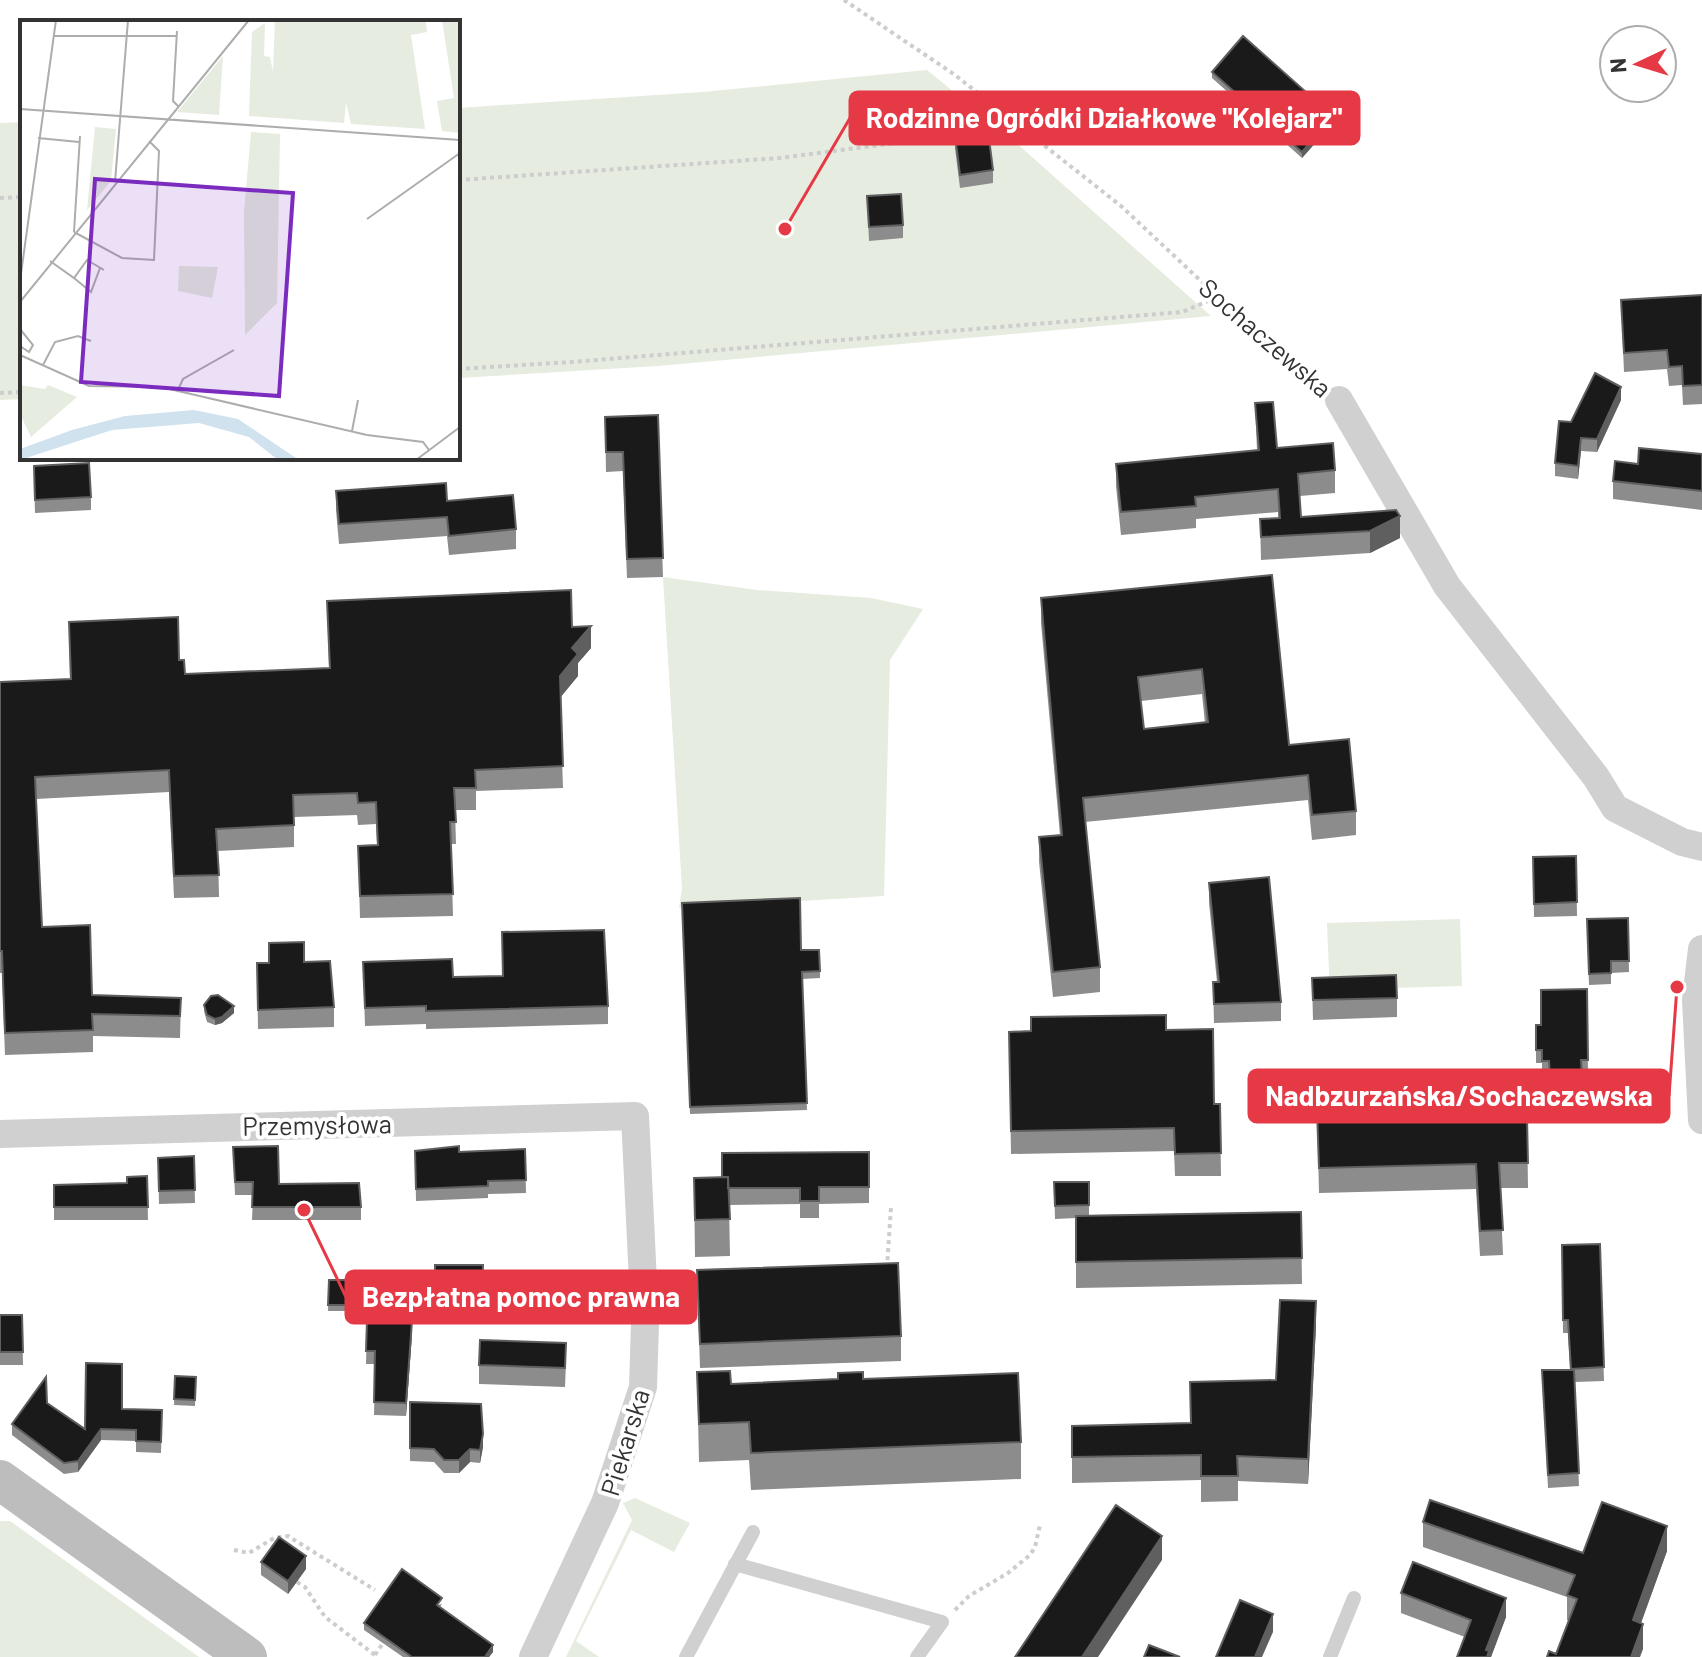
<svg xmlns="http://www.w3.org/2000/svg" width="1702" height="1657" viewBox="0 0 1702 1657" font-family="Barlow,sans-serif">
	<rect width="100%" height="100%" fill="#fff"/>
	<path fill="#e6ecdf" d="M927,70L1014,141L1211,316L658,366L458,378V108L703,92Z
		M22,122V399L0,400V123Z
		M663,577L757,590L871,598L923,609L890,660L884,896L679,908L682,888Z
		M1460,919L1462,986L1391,988L1330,995L1327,923Z
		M635,1498L690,1523L674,1552L631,1530L576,1641L599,1657H566L632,1520L623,1503Z
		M0,1521H10L199,1657H0Z"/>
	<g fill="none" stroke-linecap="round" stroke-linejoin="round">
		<path stroke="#cdcdcd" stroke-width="4" stroke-dasharray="4 4" stroke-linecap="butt" d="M844,0L955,75L1121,206L1218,297L1321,385
			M985,131L996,130L1011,118
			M458,180L780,158L957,135
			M0,198L22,197
			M458,369L572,362L1182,312L1218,297
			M0,393L22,392
			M887,1268L891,1207
			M234,1550L249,1553L274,1538L288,1536L375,1590
			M297,1582L305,1587L325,1617L375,1655
			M955,1610L969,1596L1008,1573L1030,1555L1035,1547L1040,1525
			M375,1655L383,1643"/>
		<path stroke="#d0d0d0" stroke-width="14" d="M735,1564L942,1622L917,1657
			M686,1657L753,1532
			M1330,1657L1354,1598"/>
		<path stroke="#d0d0d0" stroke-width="28" d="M1339,400L1447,586L1596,777L1615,808L1682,842L1702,847
			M1702,949L1696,1000L1702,1120
			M0,1134L635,1116L645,1323L643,1387L605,1503L533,1657"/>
		<path stroke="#bdbdbd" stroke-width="40" d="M0,1480L247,1657"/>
	</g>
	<path fill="#8c8c8c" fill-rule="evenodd" d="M1212,72L1333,123L1302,158L1212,78Z
		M955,135L993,170V183L960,188L955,148Z
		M867,196L903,225V238L869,241Z
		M1702,295V404L1683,405L1682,385L1669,386L1667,369L1624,372L1621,300Z
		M1621,400L1597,452L1581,451L1578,479L1555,476V463L1571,422Z
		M1255,403L1277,448L1335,470V493L1300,496L1301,517L1396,510L1400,538L1370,553L1261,560L1260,519L1278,518V512L1196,519V528L1121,535L1116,486V464L1257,450Z
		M658,415L663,577L627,578L623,471L606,472L605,417Z
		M1702,454V510L1613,499V481L1638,464Z
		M34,479L91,497V510L35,513Z
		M336,491L447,501L516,529V549L449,555L447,536L339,544L336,510Z
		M1272,575L1289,745L1356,811V835L1312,840L1308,800L1085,822L1100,967V992L1053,997L1039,862V837L1060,835L1041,623V598ZM1202,694L1205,723L1144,729L1141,701Z
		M327,601L572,627L591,648L578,663V676L560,697L563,788L476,791V810H455L456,844H451L453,916L360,918L358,846L377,845L376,824L358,825L357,815L294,817V847L218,851L219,897L174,898L169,792L36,799L42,927L92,995L181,998L180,1038L93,1036V1052L5,1055L2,973H0V682L70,679L69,622L179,660L185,674L329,668Z
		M1576,856L1577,916L1534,917L1533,857Z
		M1209,883L1281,1002V1021L1214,1023L1213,982H1217L1209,903Z
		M682,903L801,950L820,971V978L802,979L807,1110L690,1114Z
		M1628,918L1629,972L1611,973V984L1589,985L1587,930Z
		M304,962L334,1007V1027L258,1029L257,963Z
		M363,962L608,1006V1024L426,1029V1024L365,1026Z
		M1312,978L1397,998V1017L1313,1020Z
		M1587,989L1588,1073H1582V1089H1550L1549,1074H1542V1063H1536V1025H1541Z
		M204,1005L234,1013L222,1023L215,1025L207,1022L204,1011Z
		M1166,1030L1214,1104H1220L1221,1176H1175L1174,1151L1011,1154L1009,1032Z
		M1317,1110L1416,1121L1527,1118L1528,1188H1500L1503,1255L1480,1256L1476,1189L1319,1193Z
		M233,1147L279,1184L361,1207V1220H252L253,1195H235Z
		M525,1149L526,1193L488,1194V1198L416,1201L415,1151L459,1152Z
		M869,1152V1203L819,1204V1218H800V1204L729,1205L730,1256L695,1257L694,1178L722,1177Z
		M194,1156L195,1203L159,1204L158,1158Z
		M147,1176L148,1220H54V1185L127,1183Z
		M1054,1182H1089V1215L1301,1212L1302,1284L1076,1288V1218L1055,1219Z
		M1600,1244L1604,1381L1575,1382L1579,1486L1548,1488L1542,1370H1570L1568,1333H1563L1562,1245Z
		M435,1265H483L482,1312H435Z
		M697,1270L901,1336V1361L700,1368Z
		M329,1280H376V1311H328Z
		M0,1315H22L23,1365H0Z
		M367,1320L412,1334L406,1416L374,1415L375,1364H366Z
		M1316,1326L1308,1484L1238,1481V1501L1201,1502V1480L1072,1483V1426L1190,1423L1276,1380Z
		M566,1362L565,1387L479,1384V1365Z
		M697,1372L731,1384L863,1379L1021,1442V1479L751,1490L749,1460L699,1462Z
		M175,1376L196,1377L195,1406L174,1405Z
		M410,1402L483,1447L480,1463L470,1462L459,1473H444L434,1462L410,1461Z
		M47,1403L85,1429L122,1409L162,1410L161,1453L136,1452V1441L101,1440L78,1472L64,1474L12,1435V1424Z
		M1423,1522L1583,1553L1667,1551L1641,1623L1643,1649L1556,1654L1569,1621L1567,1620V1597L1423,1547Z
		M261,1562L306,1569L288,1594L261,1575Z
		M1401,1593L1506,1617L1491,1657H1457L1465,1637L1401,1613Z
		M442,1604L440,1607L493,1652L489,1657H403L364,1630V1623Z"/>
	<path fill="#5f5f5f" d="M1333,116V123L1302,158V152Z
		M1621,387V400L1597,452V439Z
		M1581,438V451L1578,479V466Z
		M1400,516V538L1370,553V531Z
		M591,626V648L578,663V676L560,698V676L572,648Z
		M234,1006V1013L222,1023L215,1025V1019Z
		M1316,1301V1326L1308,1484V1459Z
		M412,1321V1334L406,1416V1403Z
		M101,1429V1440L78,1472V1461Z
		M483,1434V1447L480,1463V1450Z
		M470,1449V1462L459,1473V1460Z
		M1667,1526V1551L1633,1645V1620Z
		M1162,1536V1560L1098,1657H1082Z
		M306,1556V1569L288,1594V1581Z
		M1506,1598V1617L1491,1657H1486V1650Z
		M1273,1614V1632L1262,1657H1255Z
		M1643,1624V1649L1640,1657H1631Z
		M493,1645V1652L489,1657H485Z"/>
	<path fill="#1a1a1a" stroke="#5f5f5f" stroke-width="2" fill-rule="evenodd" d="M1243,36L1333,116L1302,152L1212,72Z
		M988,131L993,170L960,175L955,135Z
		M901,194L903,225L869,227L867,196Z
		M1702,295V385L1683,386L1682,366L1669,367L1667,350L1624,353L1621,300Z
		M1595,373L1621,387L1597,439L1581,438L1578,466L1555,463L1559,421L1571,422Z
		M1273,402L1277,448L1333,443L1335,470L1298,474L1301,517L1396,510L1400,516L1370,531L1261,537L1260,519L1280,518L1278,489L1195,497L1196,506L1121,512L1116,464L1259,450L1255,403Z
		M658,415L663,558L627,559L623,452H606L605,417Z
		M1639,448L1702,454V491L1613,481L1615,461L1638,464Z
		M89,463L91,497L35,500L34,466Z
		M446,483L447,501L513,495L516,529L449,536L447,517L339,524L336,491Z
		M1272,575L1289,745L1349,739L1356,811L1312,815L1308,775L1083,798L1100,967L1053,972L1039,837L1062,835L1041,598ZM1202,669L1208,722L1144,729L1138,677Z
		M571,590L572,627L591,626L572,648L578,654L560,676L563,766L475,770L476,788H454L456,822H450L453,894L360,896L358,846L378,845L376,802L358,803L357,793L293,795L294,825L216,829L219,875L174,876L169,770L35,777L42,927L90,925L92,995L181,998L180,1016L92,1014L93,1030L5,1033L2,951H0V682L71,679L69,622L178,617L179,660H184L185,674L330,668L327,601Z
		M1576,856L1577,902L1534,904L1533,857Z
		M1269,877L1281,1002L1214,1004L1213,982H1219L1209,883Z
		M800,898L801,950H819L820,971L802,972L807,1103L690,1107L682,903Z
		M1628,918L1629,961H1611V973L1589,974L1587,919Z
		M604,930L608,1006L426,1011V1006L365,1008L363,962L452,959L453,977L503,976L502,932Z
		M304,942V962L330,961L334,1007L258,1010L257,963H269V943Z
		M1396,975L1397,998L1313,1000L1312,978Z
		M1587,989L1588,1060H1581L1582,1076H1550L1549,1061H1542V1050H1536V1025H1541V990Z
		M218,995L234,1006L222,1017L215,1019L207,1015L204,1005L211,996Z
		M1166,1015V1030L1213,1029L1214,1104H1220L1221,1153L1175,1154L1174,1128L1011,1131L1009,1032L1031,1031V1017Z
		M1416,1099V1121L1527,1118L1528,1163H1499L1503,1230L1480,1231L1476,1164L1319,1168L1317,1110H1334V1101Z
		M278,1146L279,1184L359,1183L361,1207H252L253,1182H235L233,1147Z
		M459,1146V1152L525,1149L526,1180L488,1181V1186L416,1189L415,1151Z
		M869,1152V1187H819V1201H800V1188H728V1177H722V1153Z
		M194,1156L195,1190L159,1191L158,1158Z
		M147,1176L148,1207H54V1185L127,1183V1177Z
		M728,1177L730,1219L695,1220L694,1178Z
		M1054,1182H1089V1205L1055,1206Z
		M1301,1212L1302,1258L1076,1262V1216Z
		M1600,1244L1604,1367L1571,1369L1568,1320H1563L1562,1245Z
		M898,1263L901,1336L700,1344L697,1270Z
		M435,1265H483L482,1299H435Z
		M329,1280H376V1305H328Z
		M1280,1300L1316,1301L1308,1459L1237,1456L1238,1476H1201V1455L1072,1457V1426L1191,1423L1190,1382L1276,1380Z
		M0,1315H22L23,1352H0Z
		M367,1320L412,1321L406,1403L374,1402L375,1351H366Z
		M480,1340L566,1343L565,1368L479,1365Z
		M86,1363L122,1364V1409L162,1410L161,1442L136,1441V1430L101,1429L78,1461L64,1463L12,1424L46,1377L47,1403L85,1429Z
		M1542,1370H1574L1579,1473L1548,1475Z
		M730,1371L731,1384L838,1379V1373L863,1372V1379L1018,1373L1021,1442L751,1453L749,1422L699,1424L697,1372Z
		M175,1376L196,1377L195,1400L174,1399Z
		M410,1402L481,1404L483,1434L480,1450L470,1449L459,1460H444L434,1449L410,1448Z
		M1430,1500L1583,1553L1602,1502L1667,1526L1633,1620L1643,1624L1631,1657H1547L1549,1651L1556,1654L1577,1599L1567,1595L1575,1575L1423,1522Z
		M1116,1505L1162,1536L1082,1657H1015Z
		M279,1537L306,1556L288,1581L261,1562Z
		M1413,1562L1506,1598L1486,1650L1489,1651L1487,1657H1457L1471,1620L1401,1593Z
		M402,1569L442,1598L437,1605L493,1645L485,1657H412L364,1623Z
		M1240,1600L1273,1614L1255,1657H1216Z
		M1149,1645L1180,1657H1144Z"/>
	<g text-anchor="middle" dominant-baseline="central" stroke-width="8" stroke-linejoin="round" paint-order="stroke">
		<g font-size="26" fill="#333" stroke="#fff">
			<text transform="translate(1266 337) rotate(41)">Sochaczewska</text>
			<text transform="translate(317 1124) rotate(-1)">Przemysłowa</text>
			<text transform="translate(624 1442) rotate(-73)">Piekarska</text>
		</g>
	</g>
	<g transform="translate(20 20)">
		<rect width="440" height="440" fill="#fff"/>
		<path d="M255,0H416L406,2L407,12L391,15L405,109L331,104L326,82L324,103L229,96L232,12L245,3L244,36L250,37L253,52ZM422,0H440V113L422,111L417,81L434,78ZM203,36L199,95L157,92ZM75,107L96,109L91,161L67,190ZM231,112L260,114L257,283L225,315L224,192ZM159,246L198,247L192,278L158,271ZM0,365L25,369L28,365L57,377L11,417L0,394Z" fill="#e6ecdf"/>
		<path d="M174,390L218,399L279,440H258L229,417L179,403L92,410L0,440V429L52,410L105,396Z" fill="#cfe2ee"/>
		<path fill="none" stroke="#adadad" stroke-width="2" d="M157,11L153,81L158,86M34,16H157M0,89L440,120M18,118L59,122M95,162L108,0M347,199L440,133M54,212L102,238L134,240L139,131L129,121M54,212L60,116M30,241L54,258L67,240L84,250M54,258L71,272L80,248M0,261L36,0M0,282L229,0M0,309L13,325L9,332L0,326M0,335L69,366L141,367L347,415L403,422L409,430M23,345L35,322L58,316L71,321M157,372L163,359L214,330M332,411L338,380M396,440L440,407"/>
		<path fill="#7b2cbf" fill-opacity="0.15" stroke="#7b2cbf" stroke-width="4" d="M75,159L273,173L259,376L61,362Z"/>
		<rect width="440" height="440" fill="none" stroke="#333" stroke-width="4"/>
	</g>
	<path fill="none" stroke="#e63946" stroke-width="3" d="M785 229L850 118M1677 987L1669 1096M304 1210L346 1297"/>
	<g fill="#e63946" stroke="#fff" stroke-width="3">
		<circle cx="785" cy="229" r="8"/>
		<circle cx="1677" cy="987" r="8"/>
		<circle cx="304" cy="1210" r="8"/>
	</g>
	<g fill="#e63946" stroke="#e63946" stroke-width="3">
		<rect x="850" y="92" width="509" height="52" rx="8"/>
		<rect x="1249" y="1070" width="420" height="52" rx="8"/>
		<rect x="346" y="1271" width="350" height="52" rx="8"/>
	</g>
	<g font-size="28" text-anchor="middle" font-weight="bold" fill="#fff">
		<text x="1104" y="128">Rodzinne Ogródki Działkowe "Kolejarz"</text>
		<text x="1459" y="1106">Nadbzurzańska/Sochaczewska</text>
		<text x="521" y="1307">Bezpłatna pomoc prawna</text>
	</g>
	<g transform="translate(1638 64) rotate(266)"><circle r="38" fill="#ffffff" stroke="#adadad" stroke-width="2"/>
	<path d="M0-6L14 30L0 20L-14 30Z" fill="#e63946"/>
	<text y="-12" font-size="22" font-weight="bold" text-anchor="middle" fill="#333333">N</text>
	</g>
</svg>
